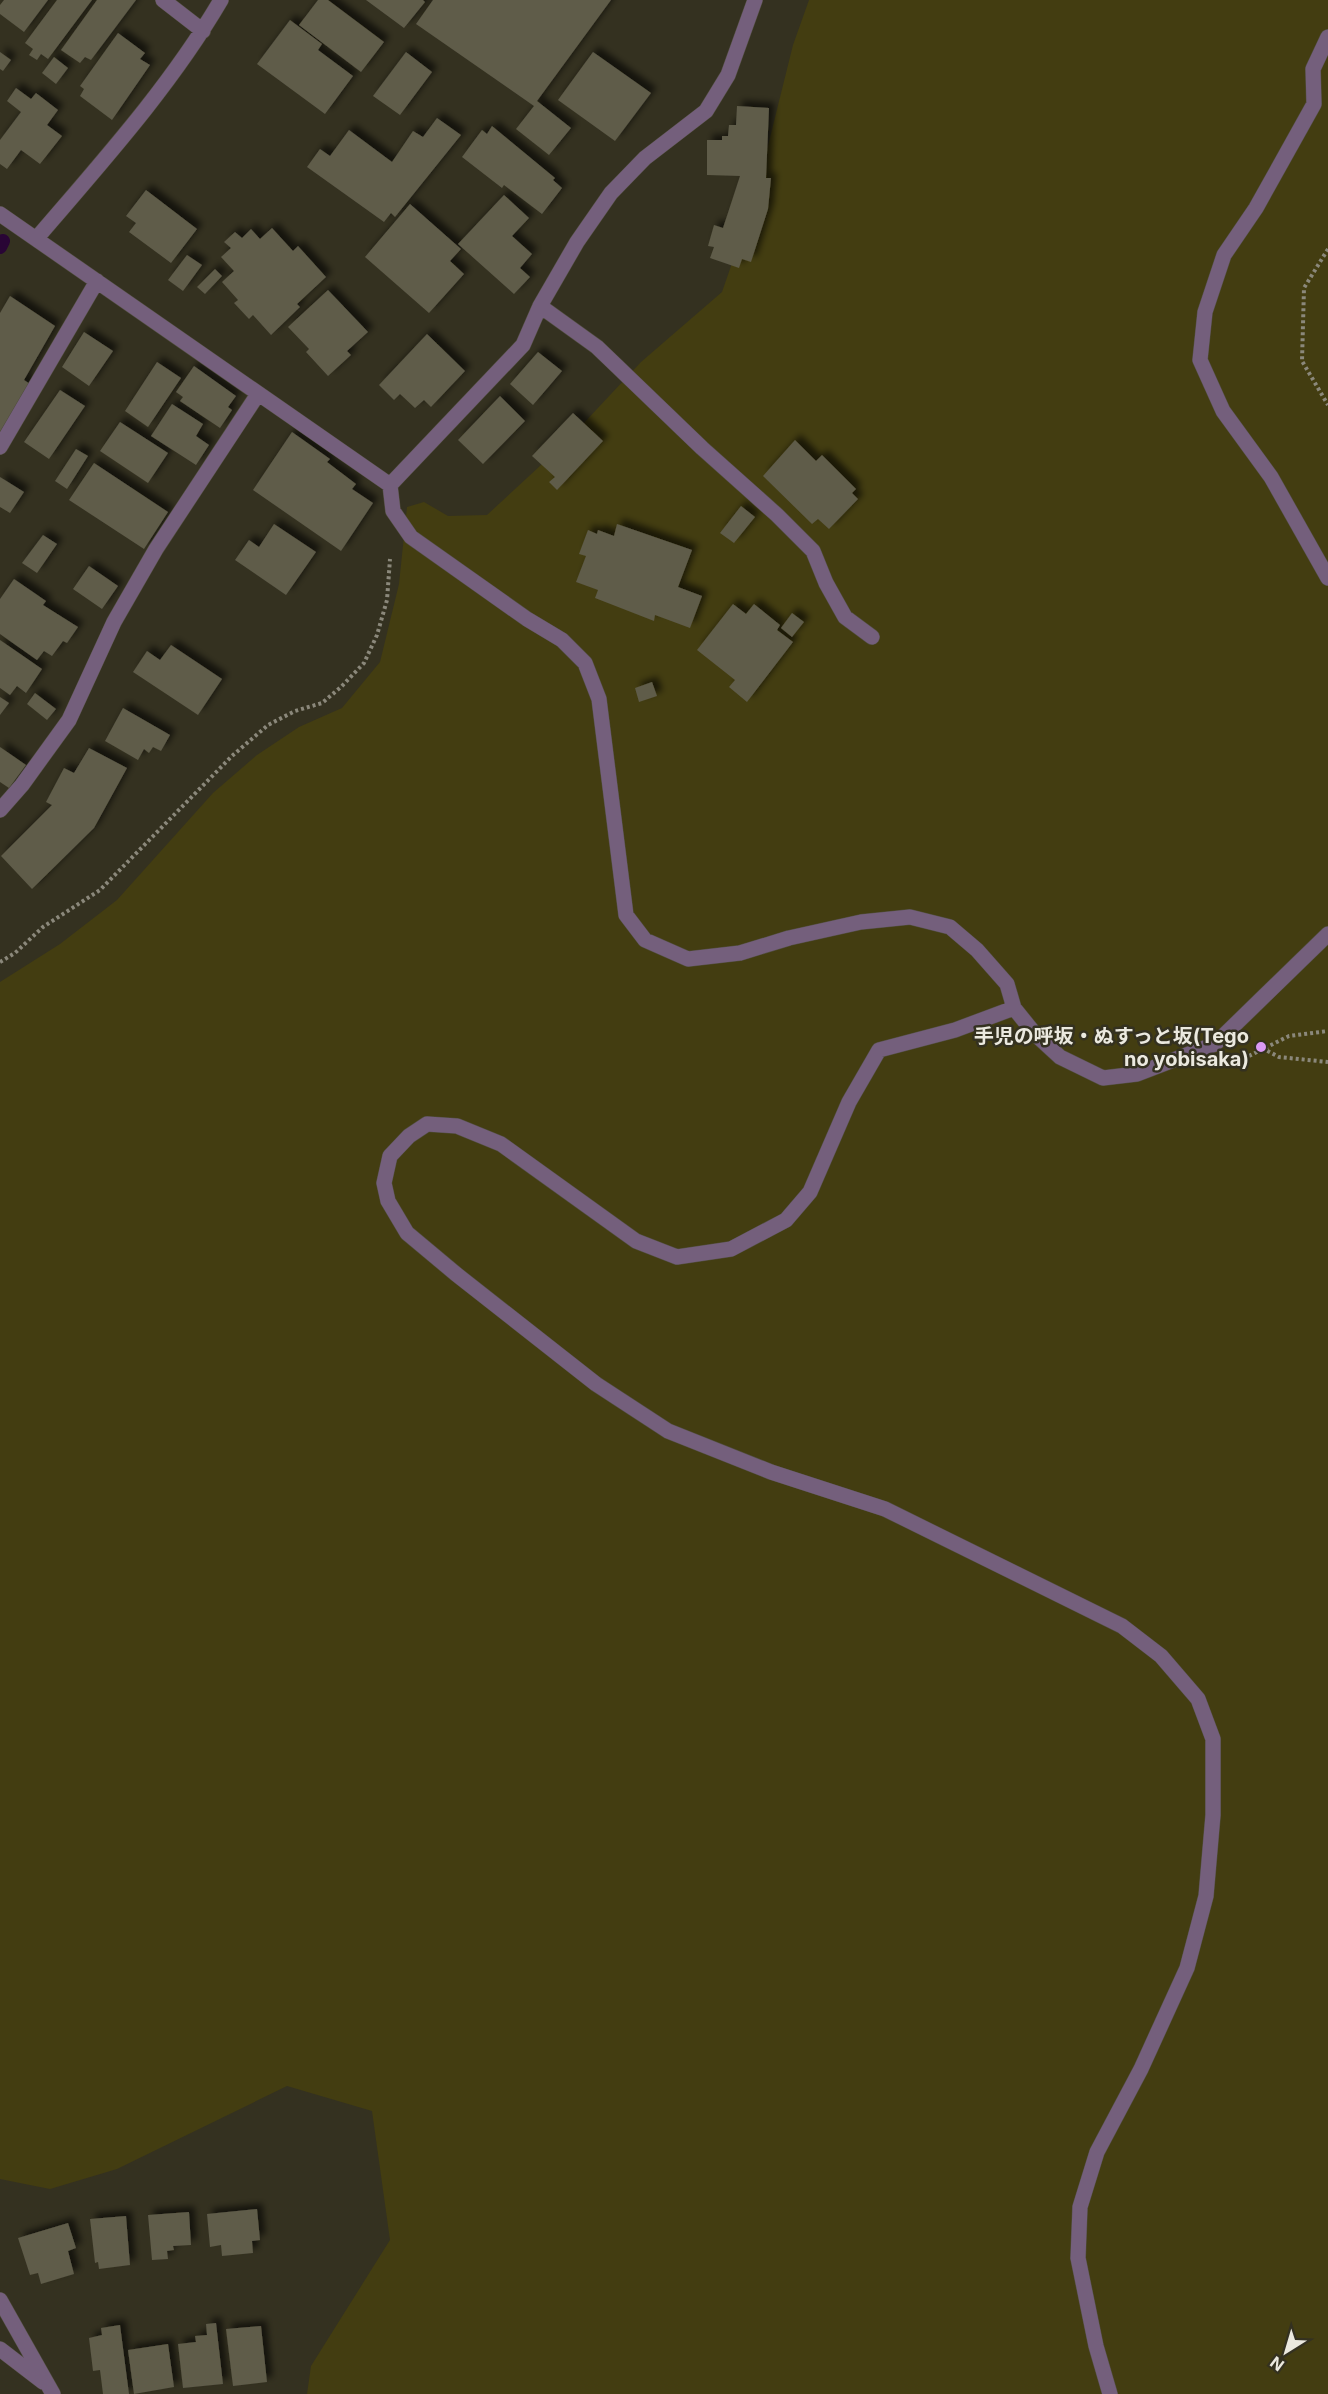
<svg xmlns="http://www.w3.org/2000/svg" width="1328" height="2394" viewBox="0 0 1328 2394" font-family="Inter,'Noto Sans JP',sans-serif">
	<defs>
		<filter id="shadow"><feDropShadow dx="5.5" dy="-5.5" stdDeviation="3" flood-color="#0009"/></filter>
	</defs>
	<rect width="100%" height="100%" fill="#343120"/>
	<path fill="#433d11" d="M809,0H1328V2394H307L311,2366L390,2240L372,2111L287,2086L117,2169L50,2189L0,2179V982L60,944L117,900L213,793L257,755L299,727L342,708L380,662L399,584L407,507L424,502L448,516L487,515L567,441L641,362L722,292L756,194L793,45Z"/>
	<g fill="none" stroke-linecap="round" stroke-linejoin="round">
		<path stroke="#290535" stroke-width="14" d="M0,247L3,241"/>
	</g>
	<path fill="#5e5b49" filter="url(#shadow)" d="M4,0H48L24,32L0,14V5Z
		M57,0H92L48,59L41,54L37,60L29,55L33,49L25,43Z
		M97,0H136L91,60L85,57L80,63L61,50Z
		M318,0H328L384,42L361,72L299,25Z
		M366,0H423L425,2L404,28Z
		M433,0H611L537,101L571,128L549,155L516,129L534,106L416,24Z
		M290,20L322,44L318,50L353,76L325,114L257,64Z
		M118,33L145,53L140,59L150,65L112,120L80,96L84,89L80,86Z
		M0,52L11,60L3,71L0,69Z
		M406,52L432,72L400,115L373,96Z
		M593,52L651,93L615,141L558,100Z
		M54,57L68,68L56,84L42,73Z
		M16,88L31,99L36,93L58,110L47,125L62,136L40,164L21,150L7,169L0,164V140L21,112L7,101Z
		M737,106L769,108L766,178H771L768,209L751,262L742,259L739,268L710,258L714,247L708,246L714,225L723,228L740,176L707,175V140H722V136H728L729,125H736Z
		M437,118L461,135L395,217L391,213L384,222L307,167L320,149L330,156L349,130L392,162L413,131L423,137Z
		M492,126L555,178L553,180L562,188L542,214L504,185L502,188L462,157L482,130L487,134Z
		M146,190L197,229L171,263L129,232L136,223L126,216Z
		M504,195L529,218L512,236L532,254L520,268L530,277L514,294L458,244Z
		M410,204L461,249L450,261L464,274L429,313L365,257Z
		M272,228L293,251L298,246L326,277L297,304L300,307L271,335L253,315L249,319L234,303L238,300L222,282L234,271L221,257L231,248L224,242L235,232L242,238L251,229L260,239Z
		M187,255L202,265L183,291L168,280Z
		M215,269L222,276L205,294L197,287Z
		M328,290L368,332L347,351L351,355L328,376L306,352L309,349L288,327Z
		M10,296L55,326L24,380L30,384L0,432V313Z
		M84,332L113,351L89,386L62,367Z
		M427,334L465,371L431,407L424,400L415,408L400,394L394,400L379,385Z
		M538,352L562,371L533,405L510,384Z
		M157,362L181,378L148,427L125,411Z
		M194,366L236,396L228,407L232,410L220,428L180,401L183,397L176,392Z
		M60,390L85,406L49,459L24,442Z
		M500,396L525,421L483,464L458,440Z
		M172,404L203,424L196,436L209,445L196,465L151,436Z
		M573,413L603,441L557,490L549,482L555,477L532,456Z
		M120,422L168,453L148,483L100,451Z
		M292,432L330,459L327,462L356,484L352,489L373,503L341,551L253,490Z
		M795,440L816,461L822,455L856,489L852,493L858,499L829,529L818,519L812,524L763,476Z
		M76,449L88,456L67,489L55,481Z
		M94,463L168,512L144,549L69,500Z
		M0,477L24,492L10,513L0,507Z
		M741,506L755,517L734,543L720,533Z
		M274,524L316,552L286,595L235,560L249,540L259,547Z
		M617,524L692,550L678,587L702,596L690,628L655,615L654,621L595,598L598,590L576,582L586,556L579,554L588,530L597,534L598,530L614,536Z
		M43,535L57,544L37,573L22,563Z
		M89,566L118,586L102,609L73,589Z
		M14,579L46,601L43,605L78,627L67,643L63,641L52,656L44,651L37,660L0,634V599Z
		M733,604L746,614L754,604L780,625L777,630L793,642L747,702L729,687L735,680L697,650Z
		M792,613L804,622L792,637L781,628Z
		M0,640L42,669L26,693L17,686L10,695L0,688Z
		M171,645L222,679L198,715L133,672L147,651L160,660Z
		M652,682L657,696L639,702L635,688Z
		M35,693L56,709L47,720L27,704Z
		M0,697L9,703L0,715Z
		M123,708L170,735L161,751L153,747L149,753L144,749L138,760L105,741Z
		M0,747L26,765L9,788L0,782Z
		M89,748L127,768L94,828L32,889L1,856L52,805L46,802L64,768L74,773Z
		M257,2209L260,2240L252,2241L253,2253L222,2256L221,2245L210,2247L207,2214Z
		M189,2212L191,2245L173,2246L174,2250L167,2251L168,2259L152,2260L148,2215Z
		M126,2216L130,2265L99,2269L98,2262L95,2263L90,2219Z
		M68,2223L76,2248L68,2251L74,2274L41,2284L38,2273L30,2275L18,2238Z
		M216,2323L223,2384L183,2388L178,2344L196,2342L195,2336L207,2335L206,2324Z
		M120,2325L129,2394H103L100,2370L93,2371L89,2338L102,2335L101,2328Z
		M261,2326L267,2382L233,2386L226,2329Z
		M168,2344L174,2387L134,2394L128,2350Z"/>
	<g fill="none" stroke-linecap="round" stroke-linejoin="round">
		<g stroke="#514e3f" stroke-width="16">
			<path id="minor" d="M163,0L203,31
				M1328,37L1313,69L1314,104L1256,208L1224,255L1205,312L1200,360L1223,411L1271,477L1328,578
				M0,214L390,485L523,345L540,306L577,242L611,193L645,158L706,111L728,75L755,0
				M36,239C101,163 170,87 221,0
				M540,306L597,347L702,448L777,515L813,551L826,583L845,617L872,637
				M0,447L97,281
				M390,485L393,511L411,537L527,619L562,640L585,663L599,699L626,915L645,940L688,959L740,953L789,938L861,922L910,917L950,927L977,950L1007,984L1014,1008L1035,1034L1060,1057L1103,1078L1137,1074L1215,1044L1328,934
				M0,810L22,785L69,720L114,622L156,549L258,394
				M1014,1008L955,1030L879,1050L849,1102L810,1192L786,1220L731,1249L677,1257L636,1241L501,1144L457,1126L427,1124L409,1136L390,1156L384,1183L388,1201L407,1233L456,1274L596,1384L668,1431L771,1472L885,1509L1122,1626L1161,1656L1198,1699L1213,1739V1815L1206,1896L1187,1968L1141,2069L1097,2152L1080,2207L1078,2258L1096,2346L1110,2394
				M0,2300L53,2394
				M0,2349L43,2382"/>
		</g>
		<path stroke="#8b887b" stroke-width="4" stroke-dasharray="3 3" stroke-linecap="butt" d="M1328,249L1304,288L1302,361L1328,405
			M0,962L15,953L43,927L100,890L232,756L268,725L295,711L322,703L341,687L364,663L377,635L387,600L390,559
			M1262,1048L1279,1057L1328,1062
			M1249,1056L1289,1036L1328,1031"/>
		<use href="#minor" stroke="#745f7c" stroke-width="15"/>
	</g>
	<circle fill="#db99f5" stroke="#343120" stroke-width="2" cx="1261" cy="1047" r="6"/>
	<g text-anchor="middle" dominant-baseline="central" stroke-width="5" stroke-linejoin="round" paint-order="stroke">
		<g font-size="20" font-weight="bold" fill="#ebe9df" stroke="#343120" text-anchor="end">
			<text x="1249" y="1036">手児の呼坂・ぬすっと坂(Tego<tspan x="1249" dy="23">no yobisaka)</tspan></text>
		</g>
	</g>
	<g transform="translate(1286 2352) rotate(217)" stroke="#343120" stroke-width="4.5" paint-order="stroke">
	<path d="M0-4.5L10 22L0 15L-10 22Z" fill="#ebe9df"/>
	<text y="-9" font-size="16" font-weight="bold" text-anchor="middle" fill="#ebe9df">N</text>
	</g>
</svg>
